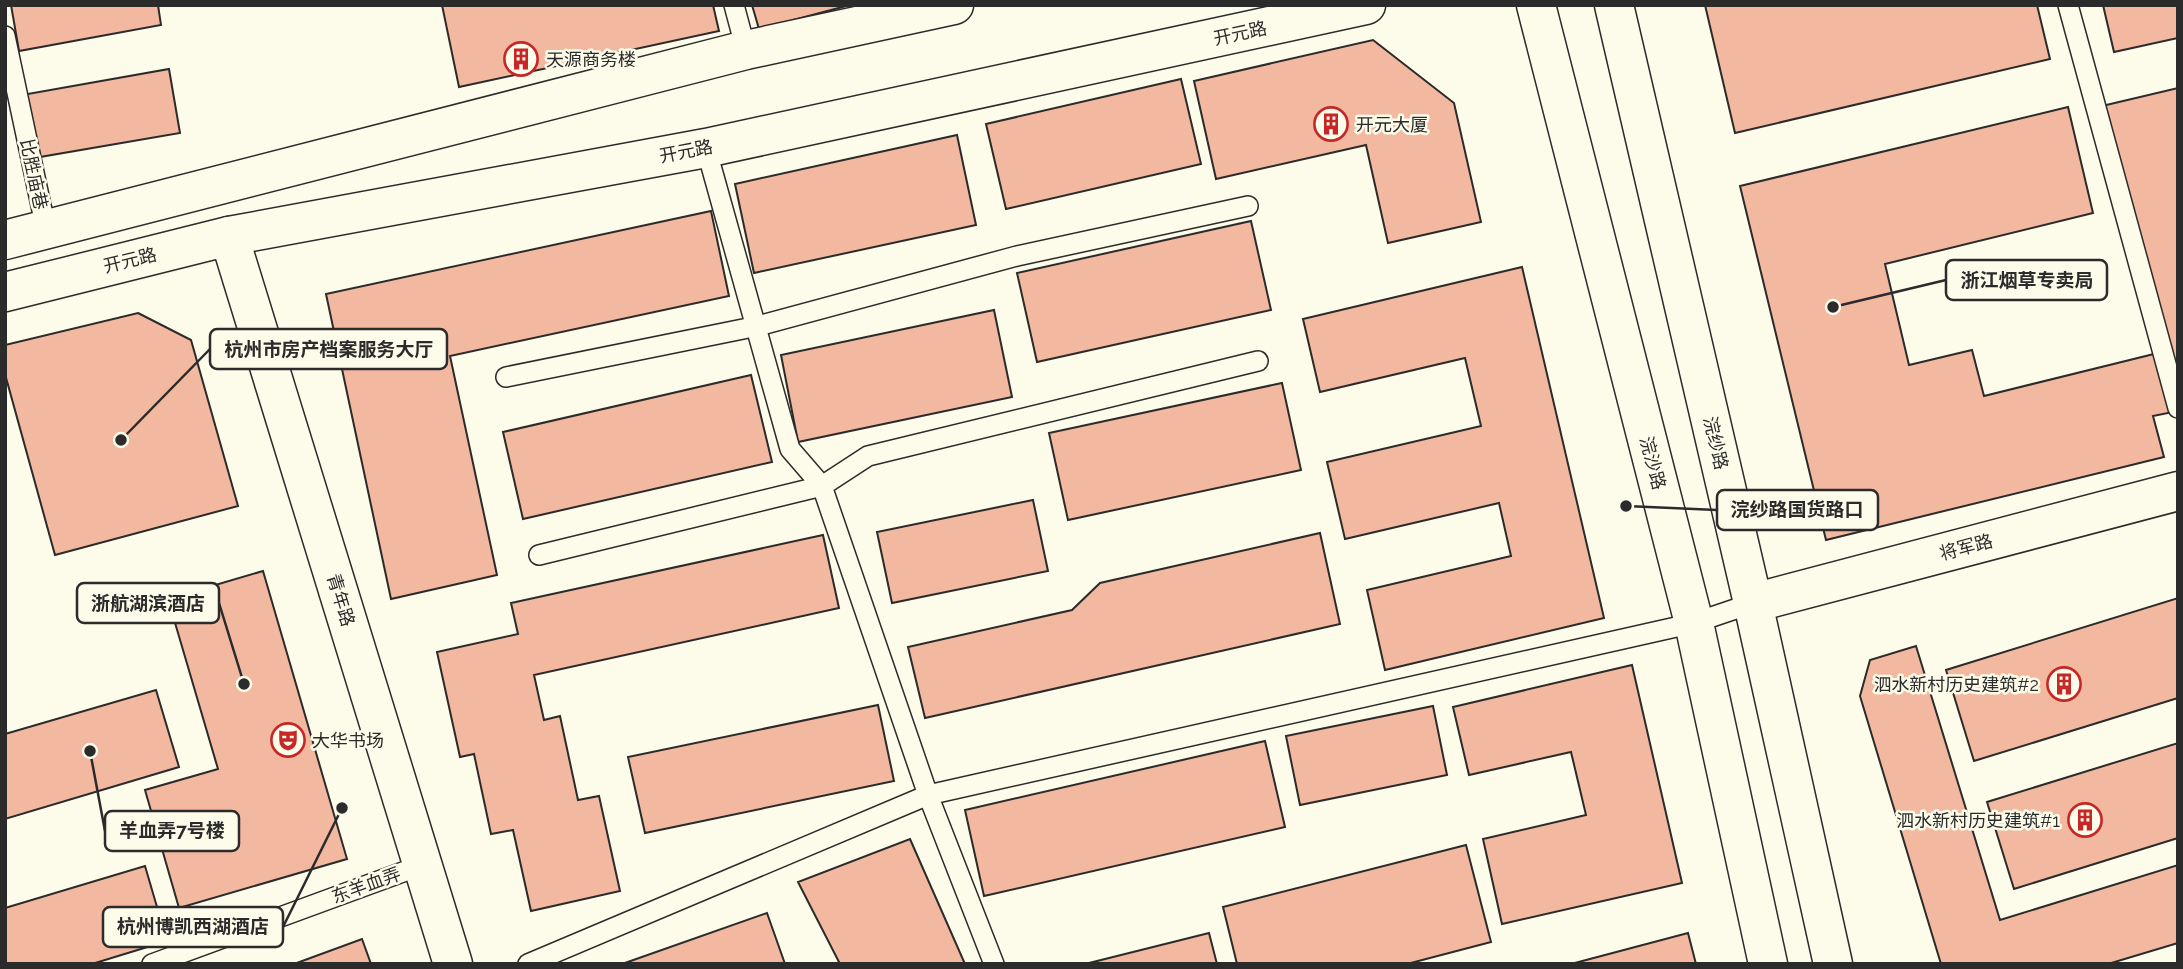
<svg xmlns="http://www.w3.org/2000/svg" width="2183" height="969" viewBox="0 0 2183 969" font-family="Raleway,'Noto Sans SC',sans-serif">
	<rect width="100%" height="100%" fill="#fdfbea"/>
	<path fill="#f2b8a0" stroke="#2b2b2b" stroke-width="2" d="M11,5H158L161,25L19,51Z
		M442,5H713L719,31L459,87Z
		M752,5H850L759,29Z
		M1705,5H2037L2050,59L1735,133Z
		M2103,5H2178V38L2114,52Z
		M1373,40L1454,103L1481,222L1388,243L1366,145L1216,179L1194,81Z
		M169,69L180,133L34,158L22,95Z
		M1181,79L1201,164L1006,209L986,124Z
		M2178,88V411L2153,416L2164,457L1826,540L1740,186L2068,107L2093,213L1885,264L1909,365L1972,350L1984,396L2162,352L2102,106Z
		M957,135L976,225L754,273L735,184Z
		M711,211L729,296L450,356L497,575L391,599L326,294Z
		M1251,221L1271,310L1037,362L1017,273Z
		M1522,267L1604,618L1385,670L1367,590L1511,556L1499,503L1345,539L1327,462L1481,426L1465,358L1320,392L1303,319Z
		M994,310L1012,397L798,442L781,355Z
		M138,313L191,340L238,506L55,555L5,374V345Z
		M751,375L772,462L523,519L503,432Z
		M1282,383L1301,470L1068,520L1049,433Z
		M1033,500L1048,571L892,603L877,532Z
		M1320,533L1340,624L925,718L908,647L1072,610L1100,583Z
		M823,535L839,608L534,675L544,720L560,716L578,800L599,796L620,891L531,911L513,830L491,834L474,754L460,757L437,652L518,634L511,603Z
		M263,571L347,859L179,908L145,790L218,769L168,599Z
		M2178,598V698L1974,761L1946,670Z
		M1916,646L2000,920L2178,865V943L2108,964H1941L1860,696L1870,660Z
		M1632,665L1682,883L1502,924L1483,839L1586,815L1571,752L1469,775L1453,707Z
		M156,690L179,767L5,819V734Z
		M878,705L894,781L645,833L628,757Z
		M1433,706L1447,775L1300,805L1286,736Z
		M1265,741L1285,827L984,896L965,810Z
		M2178,743V838L2014,889L1987,802Z
		M910,839L965,964H840L798,882Z
		M1466,845L1491,942L1407,964H1237L1223,907Z
		M145,866L167,941L92,964H5V908Z
		M767,913L785,964H622Z
		M1209,933L1217,964H1085Z
		M1688,933L1696,964H1571Z
		M362,939L371,964H294Z"/>
	<g fill="none" stroke-linecap="round" stroke-linejoin="round">
		<g stroke="#2b2b2b" stroke-width="22">
			<path id="service" d="M734,5L746,50
				M2068,5L2178,408
				M5,36L46,229
				M706,148L790,449L822,486L928,795L994,964
				M506,377L758,326L1017,256L1248,206
				M539,555L822,486L868,456L1258,361
				M152,964L422,865
				M528,964L928,795L1694,623L1753,603"/>
		</g>
		<g stroke="#2b2b2b" stroke-width="41">
			<path id="minor" d="M229,236L453,964"/>
		</g>
		<g stroke="#2b2b2b" stroke-width="41">
			<path id="tertiary" d="M5,240L746,50L954,5
				M5,292L229,236L706,148L1366,5
				M1753,603L2178,491"/>
		</g>
		<g stroke="#2b2b2b" stroke-width="41">
			<path id="secondary" d="M1536,5L1694,623L1768,964
				M1614,5L1753,603L1833,964"/>
		</g>
		<use href="#service" stroke="#fdfbea" stroke-width="19"/>
		<use href="#minor" stroke="#fdfbea" stroke-width="38"/>
		<use href="#tertiary" stroke="#fdfbea" stroke-width="38"/>
		<use href="#secondary" stroke="#fdfbea" stroke-width="38"/>
	</g>
	<defs>
		<g id="building-ring" transform="scale(1.75)"><circle r="9.5" fill="#fdfbea" stroke="#c62828" stroke-width="1.5"/><path d="M-4-6H4V6H1V3H-1V6H-4ZM-2.5-4.3h1.7v1.8h-1.7ZM.8-4.3h1.7v1.8H.8ZM-2.5-1h1.7V.8h-1.7ZM.8-1h1.7V.8H.8Z" fill="#c62828"/></g>
		<g id="theatre-ring" transform="scale(1.75)"><circle r="9.5" fill="#fdfbea" stroke="#c62828" stroke-width="1.5"/><path d="M-5-5.5Q0-4 5-5.5V0Q5 5 0 6Q-5 5-5 0ZM-3.3-2.5H-1v1.5H-3.3ZM1-2.5H3.3v1.5H1ZM-2.8 1Q0 5.5 2.8 1Z" fill="#c62828"/></g>
	</defs>
	<g fill-rule="evenodd">
		<use href="#building-ring" x="521" y="59"/>
		<use href="#building-ring" x="1331" y="124"/>
		<use href="#building-ring" x="2064" y="684"/>
		<use href="#theatre-ring" x="288" y="740"/>
		<use href="#building-ring" x="2085" y="820"/>
	</g>
	<g text-anchor="middle" dominant-baseline="central" stroke-width="5" stroke-linejoin="round" paint-order="stroke">
		<g font-size="18" fill="#2b2b2b" stroke="#fdfbea">
			<text transform="translate(1240 33) rotate(-12)">开元路</text>
			<text transform="translate(686 151) rotate(-11)">开元路</text>
			<text transform="translate(34 174) rotate(78)">比胜庙巷</text>
			<text transform="translate(130 260) rotate(-14)">开元路</text>
			<text transform="translate(1716 443) rotate(77)">浣纱路</text>
			<text transform="translate(1653 463) rotate(75)">浣沙路</text>
			<text transform="translate(1966 547) rotate(-15)">将军路</text>
			<text transform="translate(341 600) rotate(73)">青年路</text>
			<text transform="translate(366 885) rotate(-20)">东羊血弄</text>
		</g>
		<g font-size="18" fill="#2b2b2b" stroke="#fdfbea" text-anchor="start">
			<text x="546" y="59">天源商务楼</text>
			<text x="1356" y="124">开元大厦</text>
			<text x="2039" y="684" text-anchor="end">泗水新村历史建筑#2</text>
			<text x="312" y="740">大华书场</text>
			<text x="2060" y="820" text-anchor="end">泗水新村历史建筑#1</text>
		</g>
	</g>
	<path fill="none" stroke="#2b2b2b" stroke-width="2.5" d="M1833 307L1946 280M121 440L210 349M1626 506L1717 510M244 684L219 603M90 751L105 831M342 808L283 927"/>
	<g fill="#2b2b2b" stroke="#fdfbea" stroke-width="2.5">
		<circle cx="1833" cy="307" r="7"/>
		<circle cx="121" cy="440" r="7"/>
		<circle cx="1626" cy="506" r="7"/>
		<circle cx="244" cy="684" r="7"/>
		<circle cx="90" cy="751" r="7"/>
		<circle cx="342" cy="808" r="7"/>
	</g>
	<g fill="#fdfbea" stroke="#2b2b2b" stroke-width="2.5">
		<rect x="1946" y="260" width="161" height="40" rx="7"/>
		<rect x="210" y="329" width="237" height="40" rx="7"/>
		<rect x="1717" y="490" width="161" height="40" rx="7"/>
		<rect x="77" y="583" width="142" height="40" rx="7"/>
		<rect x="105" y="811" width="134" height="40" rx="7"/>
		<rect x="103" y="907" width="180" height="40" rx="7"/>
	</g>
	<g font-size="19" text-anchor="middle" font-weight="bold" fill="#2b2b2b">
		<text x="2027" y="287">浙江烟草专卖局</text>
		<text x="329" y="356">杭州市房产档案服务大厅</text>
		<text x="1797" y="516">浣纱路国货路口</text>
		<text x="148" y="610">浙航湖滨酒店</text>
		<text x="172" y="837">羊血弄7号楼</text>
		<text x="193" y="933">杭州博凯西湖酒店</text>
	</g>
	<rect width="2183" height="969" fill="none" stroke="#2b2b2b" stroke-width="14"/>
</svg>
